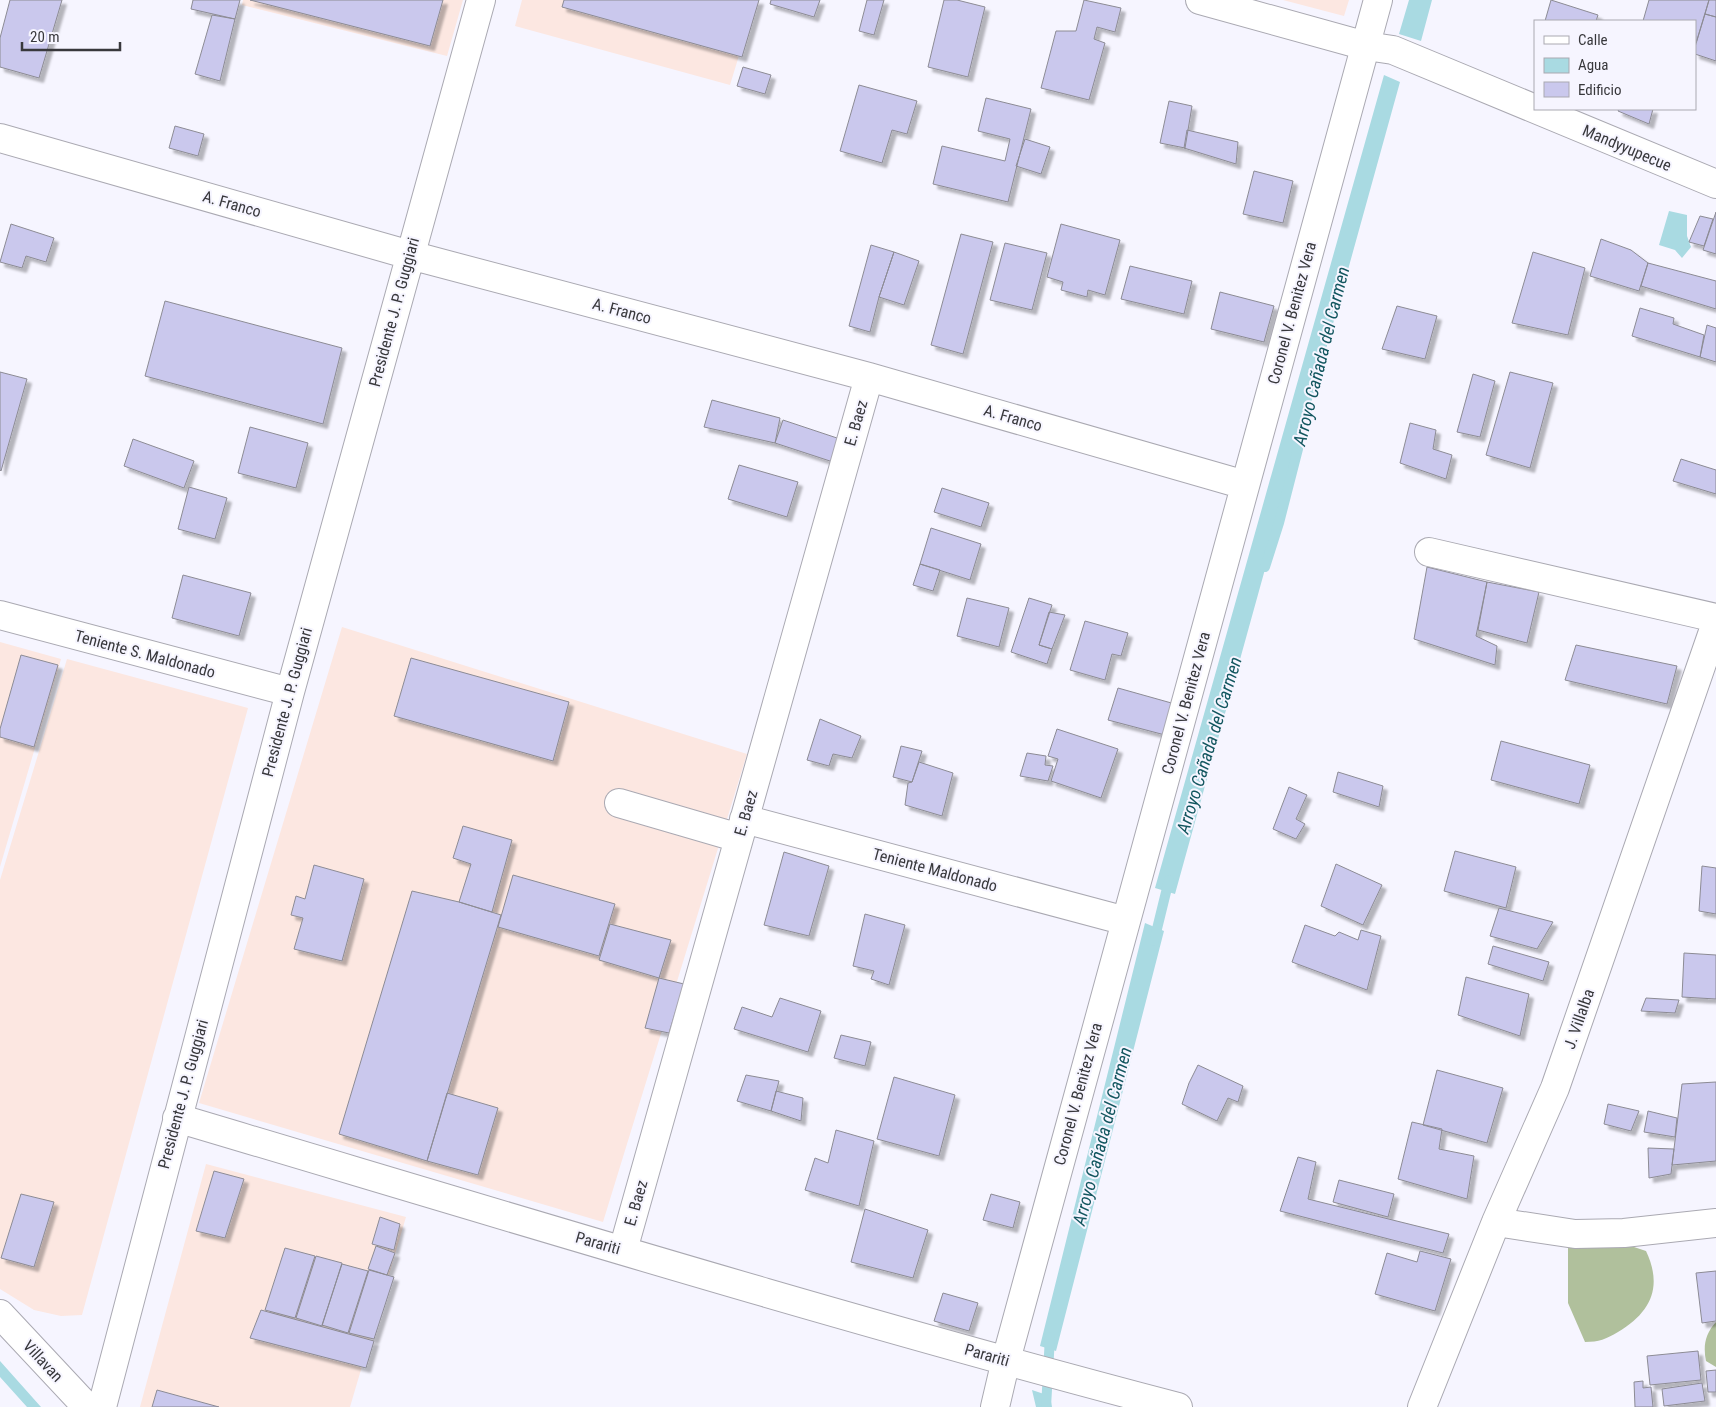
<svg xmlns="http://www.w3.org/2000/svg" width="1716" height="1407" viewBox="0 0 1716 1407" font-family="'Roboto Condensed',sans-serif">
	<defs>
		<filter id="shadow"><feDropShadow dx="4.5" dy="4.5" stdDeviation="1" flood-color="#0004"/></filter>
	</defs>
	<rect width="100%" height="100%" fill="#f6f5ff"/>
	<path fill="#fce7e1" d="M243,0H463L447,56L242,5Z
		M522,0H756L730,85L515,26Z
		M1283,0H1349L1344,16Z
		M342,627L747,754L603,1222L199,1103Z
		M0,642L61,659L0,867Z
		M67,659L248,708L82,1315L61,1316L34,1310L0,1289V880Z
		M206,1164L406,1217L350,1407H140Z"/>
	<path fill="#b0c09c" d="M1631,1246L1646,1251C1663,1287 1651,1312 1618,1332C1606,1339 1599,1342 1585,1342L1568,1303V1248Z
		M1716,1322V1367L1706,1361C1703,1346 1705,1334 1716,1322Z"/>
	<path fill="#a9dae2" d="M1409,0H1432L1421,41L1399,34Z
		M1384,75L1400,82L1175,894L1155,888Z
		M1669,211L1687,215V236L1691,247L1682,258L1675,250L1659,245Z
		M1145,923L1164,931L1056,1351L1040,1346Z
		M0,1361L41,1407H27L0,1377Z
		M1032,1390L1050,1396L1052,1407H1036Z"/>
	<g fill="none" stroke-linecap="round" stroke-linejoin="round">
		<path stroke="#a9dae2" stroke-width="10" d="M1265,567L1279,523L1298,449
			M1154,941L1169,880
			M1046,1407L1050,1337"/>
	</g>
	<path fill="#cac8ed" stroke="#8c8b94" filter="url(#shadow)" d="M10,0H62L39,78L0,67V38Z
		M193,0H240L235,19L191,9Z
		M250,0H443L430,46Z
		M564,0H759L742,57L562,7Z
		M771,0H820L814,17L770,4Z
		M867,0H884L874,35L859,31Z
		M944,0H957L985,7L968,77L928,67Z
		M1084,0L1121,8L1115,32L1097,27L1094,39L1105,43L1089,100L1041,88L1056,31H1076Z
		M1551,0L1598,15L1596,21H1545Z
		M1649,0H1709L1696,43L1695,21H1643Z
		M1709,0H1716V17L1705,14Z
		M1705,14L1716,17V61L1695,54V47Z
		M212,15L235,19L220,81L195,74Z
		M743,67L771,75L765,94L737,86Z
		M859,85L917,101L907,134L892,130L882,163L840,151Z
		M986,98L1031,109L1008,202L933,184L942,146L1005,161L1010,139L978,131Z
		M1169,101L1192,106L1185,148L1160,143Z
		M1619,109H1653L1649,124L1618,111Z
		M175,126L204,134L198,156L169,148Z
		M1187,130L1238,142L1236,164L1184,148Z
		M1025,139L1050,147L1041,174L1016,166Z
		M1254,171L1293,181L1283,223L1243,214Z
		M1716,212V254L1703,250Z
		M1700,216L1713,219L1704,246L1689,242Z
		M11,224L54,238L46,262L26,256L22,268L0,262Z
		M1061,224L1120,240L1105,295L1088,290L1087,297L1061,290L1063,282L1047,277Z
		M961,234L993,242L963,354L931,345Z
		M1601,239L1631,250L1648,263L1639,291L1590,276Z
		M1005,243L1047,253L1032,310L990,300Z
		M871,245L894,252L879,297L870,332L849,326Z
		M894,252L919,261L904,305L879,297Z
		M1533,252L1585,268L1568,335L1512,323Z
		M1648,263L1716,281V309L1641,286Z
		M1130,266L1192,281L1184,314L1121,299Z
		M1220,292L1274,306L1264,342L1211,329Z
		M165,301L342,348L323,424L145,376Z
		M1397,306L1437,316L1425,359L1382,349Z
		M1640,308L1674,318L1673,324L1704,335L1700,357L1632,336Z
		M1707,325L1716,328V362L1700,357Z
		M0,372L27,379L1,471L0,470Z
		M1510,372L1553,383L1530,468L1486,455Z
		M1473,374L1495,381L1480,437L1457,432Z
		M712,400L780,418L775,443L704,427Z
		M783,420L840,439L833,462L775,443Z
		M1410,423L1436,430L1433,449L1452,455L1446,479L1400,463Z
		M250,427L308,443L296,488L238,473Z
		M133,439L194,461L184,488L124,466Z
		M1681,459L1716,470V494L1673,481Z
		M739,465L798,482L787,517L728,499Z
		M189,487L227,498L215,539L178,529Z
		M942,488L989,503L981,527L934,512Z
		M931,528L981,544L970,580L920,564Z
		M920,564L940,570L933,591L913,585Z
		M1427,567L1487,582L1476,636L1497,646L1495,665L1414,639Z
		M183,575L251,593L239,636L172,618Z
		M1487,582L1539,592L1527,643L1478,630Z
		M967,598L1009,608L999,647L957,636Z
		M1029,598L1052,605L1039,645L1052,649L1047,664L1011,652Z
		M1049,612L1065,615L1052,649L1039,645Z
		M1085,621L1128,633L1121,656L1112,654L1105,680L1070,670Z
		M1576,645L1677,666L1667,704L1565,680Z
		M21,655L58,665L34,747L0,737V729Z
		M411,658L569,702L553,761L394,716Z
		M1118,688L1175,704L1165,735L1108,720Z
		M820,719L861,736L852,758L833,754L829,766L807,760Z
		M1057,729L1118,749L1101,798L1051,781L1058,759L1048,756Z
		M1501,741L1590,765L1579,804L1491,780Z
		M901,746L922,751L912,782L893,777Z
		M1027,753L1046,756L1045,765L1053,766L1048,781L1020,776Z
		M919,762L953,773L942,816L905,805L908,783L912,782Z
		M1338,772L1383,786L1379,807L1333,792Z
		M1289,787L1307,795L1296,819L1305,824L1296,839L1273,829Z
		M463,826L512,840L492,912L459,902L471,864L453,858Z
		M1455,851L1516,867L1506,908L1444,891Z
		M784,852L829,866L809,936L764,925Z
		M1336,864L1382,885L1363,925L1321,906Z
		M314,865L364,879L342,961L294,949L303,918L291,915L296,896L305,899Z
		M1702,866L1716,868V914L1699,911Z
		M513,875L615,904L599,956L498,927Z
		M412,891L459,902L501,915L427,1161L339,1134Z
		M1499,908L1553,922L1537,949L1490,936Z
		M865,914L905,925L889,985L871,979L874,971L853,966Z
		M610,924L671,940L659,978L599,960Z
		M1305,925L1335,936L1339,932L1358,940L1361,930L1381,936L1367,990L1292,962Z
		M1493,946L1549,962L1543,981L1488,964Z
		M1684,953L1716,955V999L1682,997Z
		M1466,977L1529,994L1520,1036L1458,1015Z
		M659,978L684,984L669,1033L645,1028Z
		M780,998L821,1011L808,1052L734,1029L742,1007L772,1017Z
		M1646,998L1679,1000L1675,1013L1641,1011Z
		M841,1035L871,1042L865,1066L834,1058Z
		M1198,1065L1243,1086L1238,1102L1228,1098L1217,1121L1182,1104L1189,1083Z
		M1437,1070L1503,1088L1487,1143L1423,1125Z
		M746,1075L779,1081L771,1111L737,1101Z
		M894,1077L955,1095L939,1156L877,1139Z
		M1716,1082V1161L1672,1165L1682,1084Z
		M776,1091L803,1098L801,1121L771,1111Z
		M447,1093L498,1108L478,1175L427,1161Z
		M1608,1104L1639,1111L1631,1131L1604,1124Z
		M1648,1111L1677,1118L1675,1137L1644,1132Z
		M1412,1122L1442,1129L1439,1149L1474,1156L1467,1199L1398,1179Z
		M836,1130L874,1141L859,1206L805,1190L815,1158L828,1163Z
		M1648,1148L1674,1149L1671,1174L1649,1178Z
		M1298,1157L1316,1162L1308,1199L1449,1234L1443,1253L1280,1211Z
		M214,1171L244,1179L225,1238L196,1231Z
		M1339,1180L1394,1194L1388,1217L1333,1202Z
		M21,1194L54,1202L34,1267L1,1258Z
		M991,1194L1020,1202L1013,1228L983,1220Z
		M865,1209L928,1230L913,1278L851,1262Z
		M380,1217L400,1224L394,1250L372,1244Z
		M376,1246L395,1253L387,1275L368,1269Z
		M285,1248L315,1256L295,1318L265,1310Z
		M1420,1251L1451,1259L1435,1311L1375,1294L1387,1253L1417,1262Z
		M316,1256L342,1263L322,1326L296,1318Z
		M342,1264L368,1271L348,1333L322,1325Z
		M369,1270L394,1277L374,1339L349,1333Z
		M1716,1271V1321L1702,1323L1696,1273Z
		M943,1293L978,1303L969,1331L934,1321Z
		M261,1310L374,1341L366,1368L250,1338Z
		M1698,1351L1701,1380L1650,1385L1647,1356Z
		M1716,1370V1392H1708L1706,1371Z
		M1643,1381V1388L1651,1387L1653,1407H1635L1634,1382Z
		M1702,1383L1705,1401L1664,1406L1662,1389Z
		M157,1390L219,1407H152Z"/>
	<g fill="none" stroke-linecap="round" stroke-linejoin="round">
		<g stroke="#aaa9b2" stroke-width="30">
			<path id="minor" d="M1200,0L1366,46L1393,50L1716,184
				M0,138L410,255L869,377L1245,485
				M1429,552L1716,618
				M0,615L290,692
				M619,803L739,838
				M744,819L1126,921
				M177,1118C510,1217 842,1319 1178,1407
				M1496,1222L1575,1234L1624,1233L1716,1223
				M623,1250L869,377
				M0,1314L87,1407
				M102,1407L290,692L481,0
				M995,1407L1006,1360L1378,0
				M1422,1407L1496,1222L1555,1088L1716,623"/>
		</g>
		<use href="#minor" stroke="#fff" stroke-width="28"/>
	</g>
	<g text-anchor="middle" dominant-baseline="central" stroke-width="4" stroke-linejoin="round" paint-order="stroke">
		<g font-size="16" fill="#38383c" stroke="#f6f5ff">
			<text transform="translate(1627 148) rotate(23)">Mandyyupecue</text>
			<text transform="translate(232 204) rotate(16)">A. Franco</text>
			<text transform="translate(622 311) rotate(15)">A. Franco</text>
			<text transform="translate(394 312) rotate(-75)">Presidente J. P. Guggiari</text>
			<text transform="translate(1292 313) rotate(-75)">Coronel V. Benitez Vera</text>
			<text transform="translate(1013 418) rotate(16)">A. Franco</text>
			<text transform="translate(856 423) rotate(-74)">E. Baez</text>
			<text transform="translate(145 654) rotate(15)">Teniente S. Maldonado</text>
			<text transform="translate(287 702) rotate(-75)">Presidente J. P. Guggiari</text>
			<text transform="translate(1186 703) rotate(-75)">Coronel V. Benitez Vera</text>
			<text transform="translate(746 813) rotate(-74)">E. Baez</text>
			<text transform="translate(935 870) rotate(15)">Teniente Maldonado</text>
			<text transform="translate(1579 1019) rotate(-71)">J. Villalba</text>
			<text transform="translate(183 1094) rotate(-75)">Presidente J. P. Guggiari</text>
			<text transform="translate(1078 1094) rotate(-75)">Coronel V. Benitez Vera</text>
			<text transform="translate(636 1203) rotate(-74)">E. Baez</text>
			<text transform="translate(598 1243) rotate(16)">Parariti</text>
			<text transform="translate(987 1355) rotate(16)">Parariti</text>
			<text transform="translate(43 1361) rotate(47)">Villavan</text>
		</g>
		<g font-size="18" font-style="italic" fill="#12565f" stroke="#f6f5ff">
			<text transform="translate(1321 356) rotate(-76)">Arroyo Cañada del Carmen</text>
			<text transform="translate(1209 745) rotate(-73)">Arroyo Cañada del Carmen</text>
			<text transform="translate(1102 1136) rotate(-75)">Arroyo Cañada del Carmen</text>
		</g>
	</g>
	<rect x="1534" y="20" width="162" height="90" fill="#f6f5ff" stroke="#aaa9b1"/>
	<rect x="1544" y="36" width="25" height="8" fill="#ffffff" stroke="#aaa9b1"/>
	<text x="1578" y="45" font-size="15" fill="#38383c">Calle</text>
	<rect x="1544" y="58" width="25" height="15" fill="#a9dae2" stroke="#aaa9b1"/>
	<text x="1578" y="70" font-size="15" fill="#38383c">Agua</text>
	<rect x="1544" y="82" width="25" height="15" fill="#cac8ed" stroke="#aaa9b1"/>
	<text x="1578" y="95" font-size="15" fill="#38383c">Edificio</text>
	<path d="M22 42v8h98v-8" fill="none" stroke="#38383c" stroke-width="2.5"/>
	<text x="30" y="42" font-size="15" fill="#38383c" stroke="#f6f5ff" stroke-width="4" paint-order="stroke">20 m</text>
</svg>
